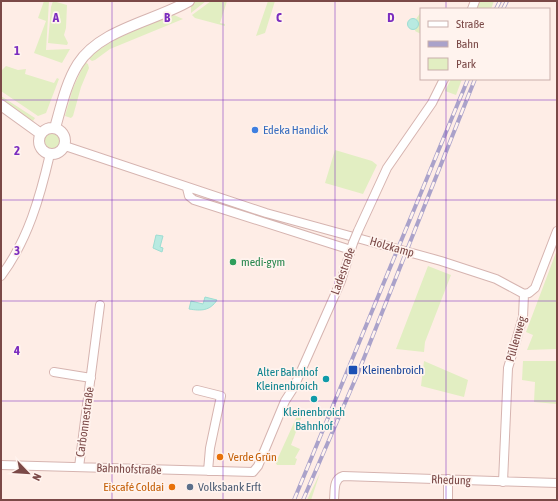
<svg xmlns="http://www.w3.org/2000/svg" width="558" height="501" viewBox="0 0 558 501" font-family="'Asap Condensed',sans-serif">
	<rect width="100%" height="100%" fill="#feede6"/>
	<path fill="#e2eec2" d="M44,1H49L46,50L70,49L62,63L34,53L46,21L38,18Z
		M53,1L67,5L66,28L64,35L68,43L67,45L48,43L51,7Z
		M195,1H206L191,13V6Z
		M211,1H227L220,23L225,24V26L195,18L192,15Z
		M268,1H275L265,33L256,36Z
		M480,1H494L491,9H476Z
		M421,12V34L415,31L418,21L416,19Z
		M174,15L183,19L110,49L95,60L92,61L88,58C113,37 143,27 174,15Z
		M85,62L88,64L89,68L81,87L73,116L71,118L65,116L73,88Z
		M6,66L18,70L26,69L25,74L54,83L57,78L59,79L46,113L38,116L1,91V71Z
		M451,79H462L456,95L445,91Z
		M1,96L35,118L33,121L1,100Z
		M44 141a8 8 0 1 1 16 0a8 8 0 1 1-16 0Z
		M335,150L372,161L377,165L363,194L325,183Z
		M557,250V349L527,350L533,335L526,332Z
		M428,266L451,275L425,342L424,352L396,349Z
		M424,361L468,380L464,397L421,386Z
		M523,361H557V404L534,402L535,382L522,380Z
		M298,414L302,416L291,445L300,449L295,458L297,459L295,465H277L274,460H277Z
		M320,473L311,500H307Z"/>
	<path fill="#b8eae1" stroke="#9dddd2" d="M407.5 24a5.5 5.5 0 1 1 11 0a5.5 5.5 0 1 1-11 0Z
		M156,235L163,236L160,247L163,248L162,252L153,248Z
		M205,297L217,300C210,311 201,311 189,309L191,301L203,304Z"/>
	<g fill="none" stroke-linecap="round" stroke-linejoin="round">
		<g stroke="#d6b4b0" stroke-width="10">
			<path id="minor" d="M472,9L475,1
				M65,146L266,213L441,261L496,279L524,294
				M187,188L189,196L194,200L351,250
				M358,231L387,168L432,103L444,79
				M1,276C28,240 40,197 50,154
				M524,294L529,293L535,288L557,231
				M54,372L91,378
				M197,390L221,396L210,448L208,471
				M1,465L253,472L258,466L285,401L294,387L341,281L353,243
				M79,467L100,305
				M448,479V500
				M503,482L508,368L523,317L524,294
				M334,500C335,491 333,479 343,476L557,483"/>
		</g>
		<g stroke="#d6b4b0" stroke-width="12">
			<path id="tertiary" d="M1,105L41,134
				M39 141a13 13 0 1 1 26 0a13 13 0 1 1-26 0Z
				M55,128C61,107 66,83 78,64C100,29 155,21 189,1"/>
		</g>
		<use href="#minor" stroke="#fff" stroke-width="8"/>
		<use href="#tertiary" stroke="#fff" stroke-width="10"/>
		<g stroke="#aaa2ca" stroke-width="4">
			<path id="rail" d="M496,9L500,1
				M503,9L507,1
				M294,500L468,79
				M303,500L358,373L475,79"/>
		</g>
		<use href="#rail" stroke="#fff3ee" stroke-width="2.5" stroke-dasharray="8" stroke-linecap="butt"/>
		<g stroke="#d6b4b0" stroke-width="10" stroke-linecap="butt">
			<path id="minor-bridge" d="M353,243L358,231"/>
		</g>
		<use href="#minor-bridge" stroke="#fff" stroke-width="8"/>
	</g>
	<path fill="none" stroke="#7b2cbf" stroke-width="1" stroke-opacity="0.55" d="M112,1V500M223,1V500M335,1V500M446,1V9M446,79V500M1,100H557M1,200H557M1,301H557M1,401H557"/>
	<circle fill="#3f7fe0" stroke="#fff3ee" stroke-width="1.5" cx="255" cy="130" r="4"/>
	<circle fill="#2e9e5b" stroke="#fff3ee" stroke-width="1.5" cx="233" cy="262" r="4"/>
	<rect fill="#1a4fb4" stroke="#fff3ee" stroke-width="1.5" x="348" y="365" width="10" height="10" rx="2"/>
	<g fill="#0f9aa8" stroke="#fff3ee" stroke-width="1.5">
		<circle cx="326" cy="379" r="4"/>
		<circle cx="314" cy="399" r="4"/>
	</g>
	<g fill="#e8710a" stroke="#fff3ee" stroke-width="1.5">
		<circle cx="220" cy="457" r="4"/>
		<circle cx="172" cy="487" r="4"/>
	</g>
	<circle fill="#5c6f8a" stroke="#fff3ee" stroke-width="1.5" cx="190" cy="487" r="4"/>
	<g text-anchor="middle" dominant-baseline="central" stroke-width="3.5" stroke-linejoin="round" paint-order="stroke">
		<g font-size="12" fill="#366cbe" stroke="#fff3ee" text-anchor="start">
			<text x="263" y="130">Edeka Handick</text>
		</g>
		<g font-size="12" fill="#7b4947" stroke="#fff3ee">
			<text transform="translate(392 247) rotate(16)">Holzkamp</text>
			<text transform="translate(343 271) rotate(-70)">Ladestraße</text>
			<text transform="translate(516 339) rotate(-74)">Püllenweg</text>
			<text transform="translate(85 422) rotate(-82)">Carbonnestraße</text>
			<text transform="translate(129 469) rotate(2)">Bahnhofstraße</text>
			<text transform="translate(451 480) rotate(2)">Rhedung</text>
		</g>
		<g font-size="12" fill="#27864d" stroke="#fff3ee" text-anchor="start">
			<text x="241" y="262">medi-gym</text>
		</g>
		<g font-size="12" fill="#164399" stroke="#fff3ee" text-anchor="start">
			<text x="362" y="370">Kleinenbroich</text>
		</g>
		<g font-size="12" fill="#0d838f" stroke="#fff3ee" text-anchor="end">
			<text x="318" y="372">Alter Bahnhof<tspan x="318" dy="14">Kleinenbroich</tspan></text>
			<text x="314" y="412" text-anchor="middle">Kleinenbroich<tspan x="314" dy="14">Bahnhof</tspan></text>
		</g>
		<g font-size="12" fill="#c56008" stroke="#fff3ee" text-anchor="start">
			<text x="228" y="457">Verde Grün</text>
			<text x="164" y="487" text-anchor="end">Eiscafé Coldai</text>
		</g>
		<g font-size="12" fill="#4e5e75" stroke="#fff3ee" text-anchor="start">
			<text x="198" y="487">Volksbank Erft</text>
		</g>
	</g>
	<g font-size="13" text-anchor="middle" font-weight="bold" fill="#7b2cbf" stroke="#fff3ee" stroke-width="3.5" stroke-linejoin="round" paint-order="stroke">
		<text x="56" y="22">A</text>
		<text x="167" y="22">B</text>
		<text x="279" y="22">C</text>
		<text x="391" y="22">D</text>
		<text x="17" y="55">1</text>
		<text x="17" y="155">2</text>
		<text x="17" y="255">3</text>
		<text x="17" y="355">4</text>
	</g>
	<rect width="558" height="501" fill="none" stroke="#7b4947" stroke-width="4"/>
	<rect x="420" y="8" width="130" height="72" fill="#fff3ee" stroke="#caafab"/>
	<rect x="428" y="21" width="20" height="6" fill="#ffffff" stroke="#caafab"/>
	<text x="456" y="28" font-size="12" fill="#7b4947">Straße</text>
	<rect x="428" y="41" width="20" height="6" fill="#aaa2ca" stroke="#caafab"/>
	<text x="456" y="48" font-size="12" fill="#7b4947">Bahn</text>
	<rect x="428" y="58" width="20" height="12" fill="#e2eec2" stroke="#caafab"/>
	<text x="456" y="68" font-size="12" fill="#7b4947">Park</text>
	<g transform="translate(28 473) rotate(115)" stroke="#fff3ee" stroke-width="3" paint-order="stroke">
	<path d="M0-3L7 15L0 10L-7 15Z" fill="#7b4947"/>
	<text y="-6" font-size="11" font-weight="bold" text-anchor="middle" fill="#7b4947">N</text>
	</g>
</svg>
